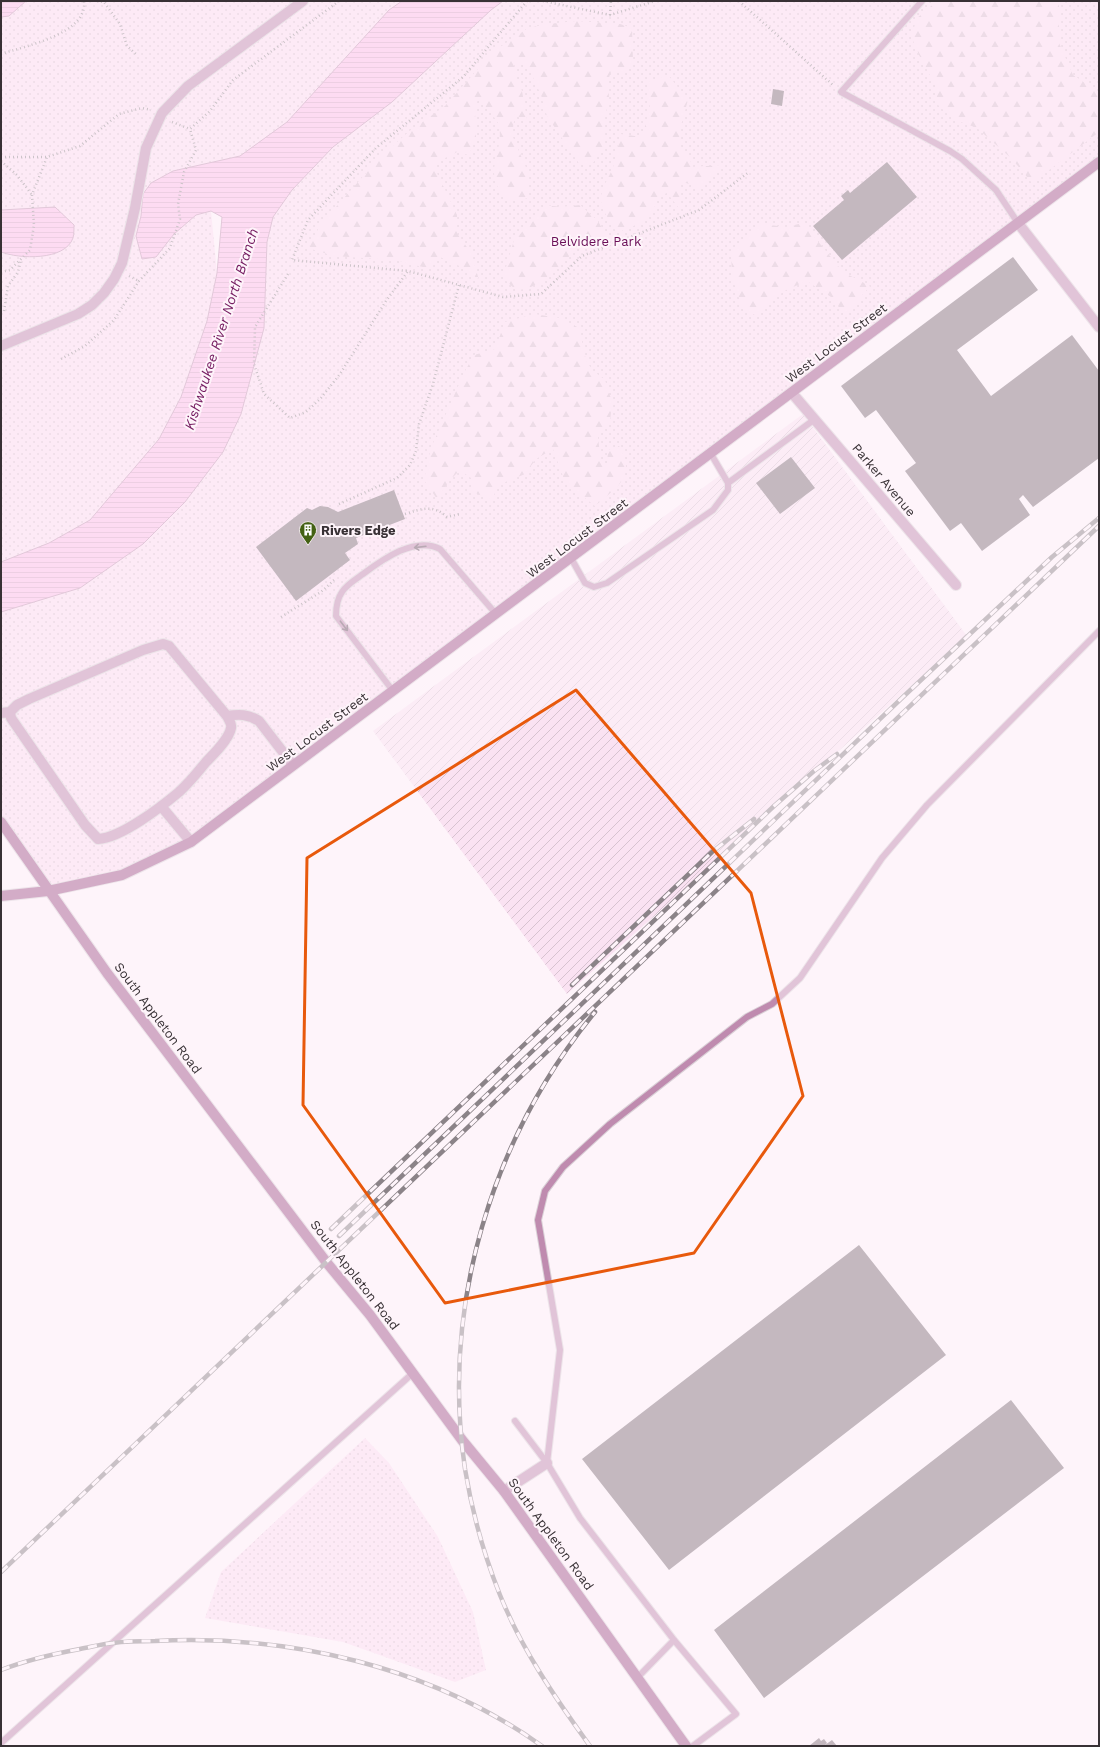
<svg xmlns="http://www.w3.org/2000/svg" width="1100" height="1747" viewBox="0 0 1100 1747" font-family="'Work Sans',sans-serif">
	<defs>
		<pattern id="industrial-furrows" width="10" height="10" patternUnits="userSpaceOnUse"><rect width="10" height="10" fill="#fae2f2"/><path d="M-1 1l2-2M0 10L10 0M9 11l2-2" fill="none" stroke="#d7c2d0"/></pattern>
		<pattern id="green-dots" width="8" height="8" patternUnits="userSpaceOnUse"><rect width="8" height="8" fill="#fddef2"/><path d="M2 2h.1M6 6h.1" fill="none" stroke="#dabfd0" stroke-width="1.8" stroke-linecap="round"/></pattern>
		<pattern id="forest-firs" width="22" height="20" patternUnits="userSpaceOnUse"><rect width="22" height="20" fill="#fddef2"/><path d="M5 1l3.5 6h-7zM16 11l3.5 6h-7z" fill="#dabfd0"/></pattern>
		<pattern id="water-rules" width="6" height="5" patternUnits="userSpaceOnUse"><rect width="6" height="5" fill="#fdbde9"/><path d="M0 2.5h6" fill="none" stroke="#daa3c8"/></pattern>
	</defs>
	<rect width="100%" height="100%" fill="#fef4fa"/>
	<path fill="url(#industrial-furrows)" d="M803,414L967,636L567,994L373,731Z"/>
	<path fill="url(#green-dots)" d="M26,1H402L389,10L287,122L240,156L173,171L156,257L174,234L196,215L211,211L217,273L207,321L181,397L159,439L90,520L49,543L1,562V253L12,256L55,207L1,210V17L9,16Z
		M503,1H1099V162L191,842L122,875L48,891L1,821V612L80,588L143,544L185,502L223,452L241,414L264,328L267,242L273,217L292,190L333,147L392,102L491,10Z
		M365,1438L389,1463L438,1537L473,1612L486,1670L455,1682L343,1642L205,1618L221,1572Z"/>
	<path fill="url(#forest-firs)" d="M937,1H1059V43L1073,75L1099,92V132L1032,183L1012,159L977,128L953,119L937,104L936,86L919,55L912,38L916,19Z
		M576,21L620,24L632,28L633,61L624,71L611,72L608,80L609,98L604,122L605,147L592,164L580,165L547,116L541,95L528,66L514,63L515,75L522,91L528,125L515,114L512,135L527,170L529,198L512,201C477,176 505,156 499,125C497,119 483,104 478,98L475,111L476,137L469,155L457,152L435,163L437,173L457,215V233L471,253L479,280L466,269L440,257L427,268L394,260L334,256L308,248L321,224L381,156L412,129L445,106L493,52L528,28L548,24Z
		M668,75L688,100L679,132L681,149L689,155L692,167L722,165L702,189L681,181L679,208L667,193L658,196C652,222 639,223 617,233L605,213L600,199L604,186L613,168L620,134L642,137L650,108L647,82Z
		M544,205L561,207L580,205L598,221L606,236L595,243L585,239C572,253 535,298 514,288C511,286 508,282 505,280V271L514,240L537,217Z
		M803,223L843,272L870,286L845,315L831,297L807,281L784,291L755,315L742,307L732,277L731,250L761,224L786,227Z
		M534,314L560,318L579,328L586,360L592,370L605,380L612,402L610,422L598,437L601,463L607,464L608,450L619,446C637,477 617,487 595,506L565,482L553,449L536,459L525,474L498,485L492,500L473,492L471,478L460,470L450,480L437,499L424,480L431,448L464,373L474,355L495,349L505,322Z"/>
	<path fill="url(#water-rules)" stroke="#c293b3" d="M1,1H26L9,16L1,17Z
		M402,1H503L491,10L392,102L333,147L292,190L273,217L267,242L264,328L241,414L223,452L185,502L143,544L80,588L1,612V562L49,543L90,520L159,439L181,397L207,321L217,273L222,217L211,211L196,215L174,234L156,257L142,259L136,236L141,216L143,194L151,183L173,171L240,156L287,122L389,10Z
		M55,207L74,225C74,228 74,234 73,238C65,261 19,259 1,252V210Z"/>
	<path fill="#7e7079" d="M773,89L784,91L782,106L771,104Z
		M887,162L917,197L842,260L813,226L844,200L841,196L848,190L850,193Z
		M1013,257L1038,290L957,350L991,396L1072,335L1099,371V458L1033,507L1023,495L1019,499L1030,515L982,551L961,523L950,531L905,471L916,463L876,410L865,418L841,386Z
		M791,457L815,488L780,514L756,483Z
		M394,490L405,519L356,538L358,544L345,553L350,560L296,601L256,547L307,508L312,510L320,506L328,507L338,512Z
		M859,1245L946,1355L669,1570L582,1459Z
		M1011,1400L1064,1468L764,1698L714,1630Z
		M819,1738L821,1741L824,1739L827,1743L825,1745L832,1740L837,1746H809Z"/>
	<g fill="none" stroke-linecap="round" stroke-linejoin="round">
		<g stroke="#dad1d7" stroke-width="8">
			<path id="lane" d="M922,1L841,92L950,151L962,159L996,190L1018,223
				M728,483L815,419
				M571,558L585,583L594,587L607,583L713,510L728,490V483L711,454
				M393,691L336,616C336,608 337,599 342,592C346,585 356,579 363,574C383,559 415,536 440,549L496,614
				M515,1421L547,1463L580,1518L674,1640L736,1714L693,1746
				M547,1463L560,1350L538,1220L545,1191L563,1167L610,1124L747,1017L772,1004L800,978L882,858L927,805L1099,631
				M638,1677L674,1640
				M1,1743L413,1373"/>
		</g>
		<g stroke="#dad1d7" stroke-width="12">
			<path id="street" d="M1018,223L1099,327
				M1,346L78,314L92,305L104,293L114,279L122,263L135,208L146,148L162,113L188,86L303,1
				M792,393L956,585
				M1,713L10,712L17,705L29,699L143,650L163,644L169,646L227,716C229,720 232,724 231,728C229,739 214,754 206,762C198,772 189,783 179,792C161,807 121,838 98,839L85,825L11,718L10,712
				M227,716C239,714 248,714 259,721L293,765
				M161,806L191,842
				M504,1491L547,1463"/>
		</g>
		<g stroke="#dad1d7" stroke-width="12">
			<path id="secondary" d="M1,822L107,973L327,1263L370,1315L462,1440L504,1491L686,1746
				M1,896L48,891L122,875L191,842L1099,162"/>
		</g>
		<path stroke="#91898e" stroke-width="2.5" stroke-dasharray="1 3" stroke-linecap="butt" d="M97,1L104,2L120,24L127,46L137,55
			M527,1L463,77L376,148L308,220L292,260L408,271L503,297L541,294L582,256L699,210L749,172
			M543,1L610,15L655,1
			M739,1L834,86
			M610,15L611,1
			M1,54C25,46 88,34 84,1
			M172,122L190,129L210,111L233,80L339,1
			M1,157H47L80,146L119,114L142,108L151,110
			M1,161L17,175L32,195
			M1,272L10,270L30,250L34,225L32,195L47,157
			M288,274L255,327L254,364L264,394L290,418L306,412L321,398L340,374L386,301L408,271
			M129,276L139,281
			M4,311L8,286L18,272L21,260
			M61,359L85,346L114,320L139,281L170,248L180,219L178,204L184,172L196,150L190,129
			M339,504L397,478L410,465L416,451L419,424L433,384L459,285
			M405,514C421,509 433,504 447,517L460,514
			M281,617L321,592L334,580"/>
		<use href="#lane" stroke="#bf8baf" stroke-width="6"/>
		<use href="#street" stroke="#bf8baf" stroke-width="10"/>
		<use href="#secondary" stroke="#a0568b" stroke-width="10"/>
		<g stroke="#8b8388" stroke-width="4.5">
			<path id="rail" d="M572,985L712,852L754,819
				M331,1229L774,806L814,771L837,754
				M339,1236L904,696L1052,557L1099,518
				M1,1572L1099,526
				M1,1670C27,1660 53,1654 80,1649C91,1647 102,1644 113,1643C127,1641 141,1641 155,1641C290,1634 431,1667 542,1746
				M590,1746C556,1699 522,1650 500,1595C484,1555 472,1512 465,1469C441,1306 491,1139 595,1012"/>
		</g>
		<use href="#rail" stroke="#fef4fa" stroke-width="3" stroke-dasharray="9" stroke-linecap="butt"/>
	</g>
	<defs><path id="oneway-shaft" d="M-6 0H5M1.5-3L5.5 0L1.5 3" fill="none" stroke-width="1.6" stroke-linecap="round" stroke-linejoin="round"/></defs>
	<g stroke="#675060">
		<use href="#oneway-shaft" transform="translate(420 547) rotate(173)"/>
		<use href="#oneway-shaft" transform="translate(344 626) rotate(53)"/>
	</g>
	<path d="M0 0H1100V1747H0ZM576,690L751,893L803,1096L694,1253L445,1303L303,1105L307,858Z" fill="#fef4fa" fill-opacity=".55" fill-rule="evenodd"/>
	<path fill="none" stroke="#e8590c" stroke-width="3" stroke-linejoin="round" d="M576,690L751,893L803,1096L694,1253L445,1303L303,1105L307,858Z"/>
	<defs>
		<g id="building-pin" transform="scale(0.9)"><path d="M0 17L-7.5 6A9.5 9.5 0 1 1 7.5 6Z" fill="#436113" stroke="#fef4fa"/><path d="M-4-6H4V6H1V3H-1V6H-4ZM-2.5-4.3h1.7v1.8h-1.7ZM.8-4.3h1.7v1.8H.8ZM-2.5-1h1.7V.8h-1.7ZM.8-1h1.7V.8H.8Z" fill="#fff"/></g>
	</defs>
	<g fill-rule="evenodd">
		<use href="#building-pin" x="308" y="530"/>
	</g>
	<g text-anchor="middle" dominant-baseline="central" stroke-width="4" stroke-linejoin="round" paint-order="stroke">
		<g font-size="13" fill="#6a0e57" stroke="#fef4fa">
			<text x="596" y="241">Belvidere Park</text>
		</g>
		<g font-size="13" fill="#383135" stroke="#fef4fa">
			<text transform="translate(836 343) rotate(-37)">West Locust Street</text>
			<text transform="translate(884 480) rotate(50)">Parker Avenue</text>
			<text transform="translate(577 538) rotate(-37)">West Locust Street</text>
			<text transform="translate(317 732) rotate(-37)">West Locust Street</text>
			<text transform="translate(158 1018) rotate(53)">South Appleton Road</text>
			<text transform="translate(355 1275) rotate(52)">South Appleton Road</text>
			<text transform="translate(551 1534) rotate(54)">South Appleton Road</text>
		</g>
		<g font-size="13" font-weight="bold" fill="#383135" stroke="#fef4fa" text-anchor="start">
			<text x="321" y="530">Rivers Edge</text>
		</g>
		<g font-size="14" font-style="italic" fill="#751c61" stroke="#fef4fa">
			<text transform="translate(221 329) rotate(-72)">Kishwaukee River North Branch</text>
		</g>
	</g>
	<rect width="1100" height="1747" fill="none" stroke="#383135" stroke-width="4"/>
</svg>
